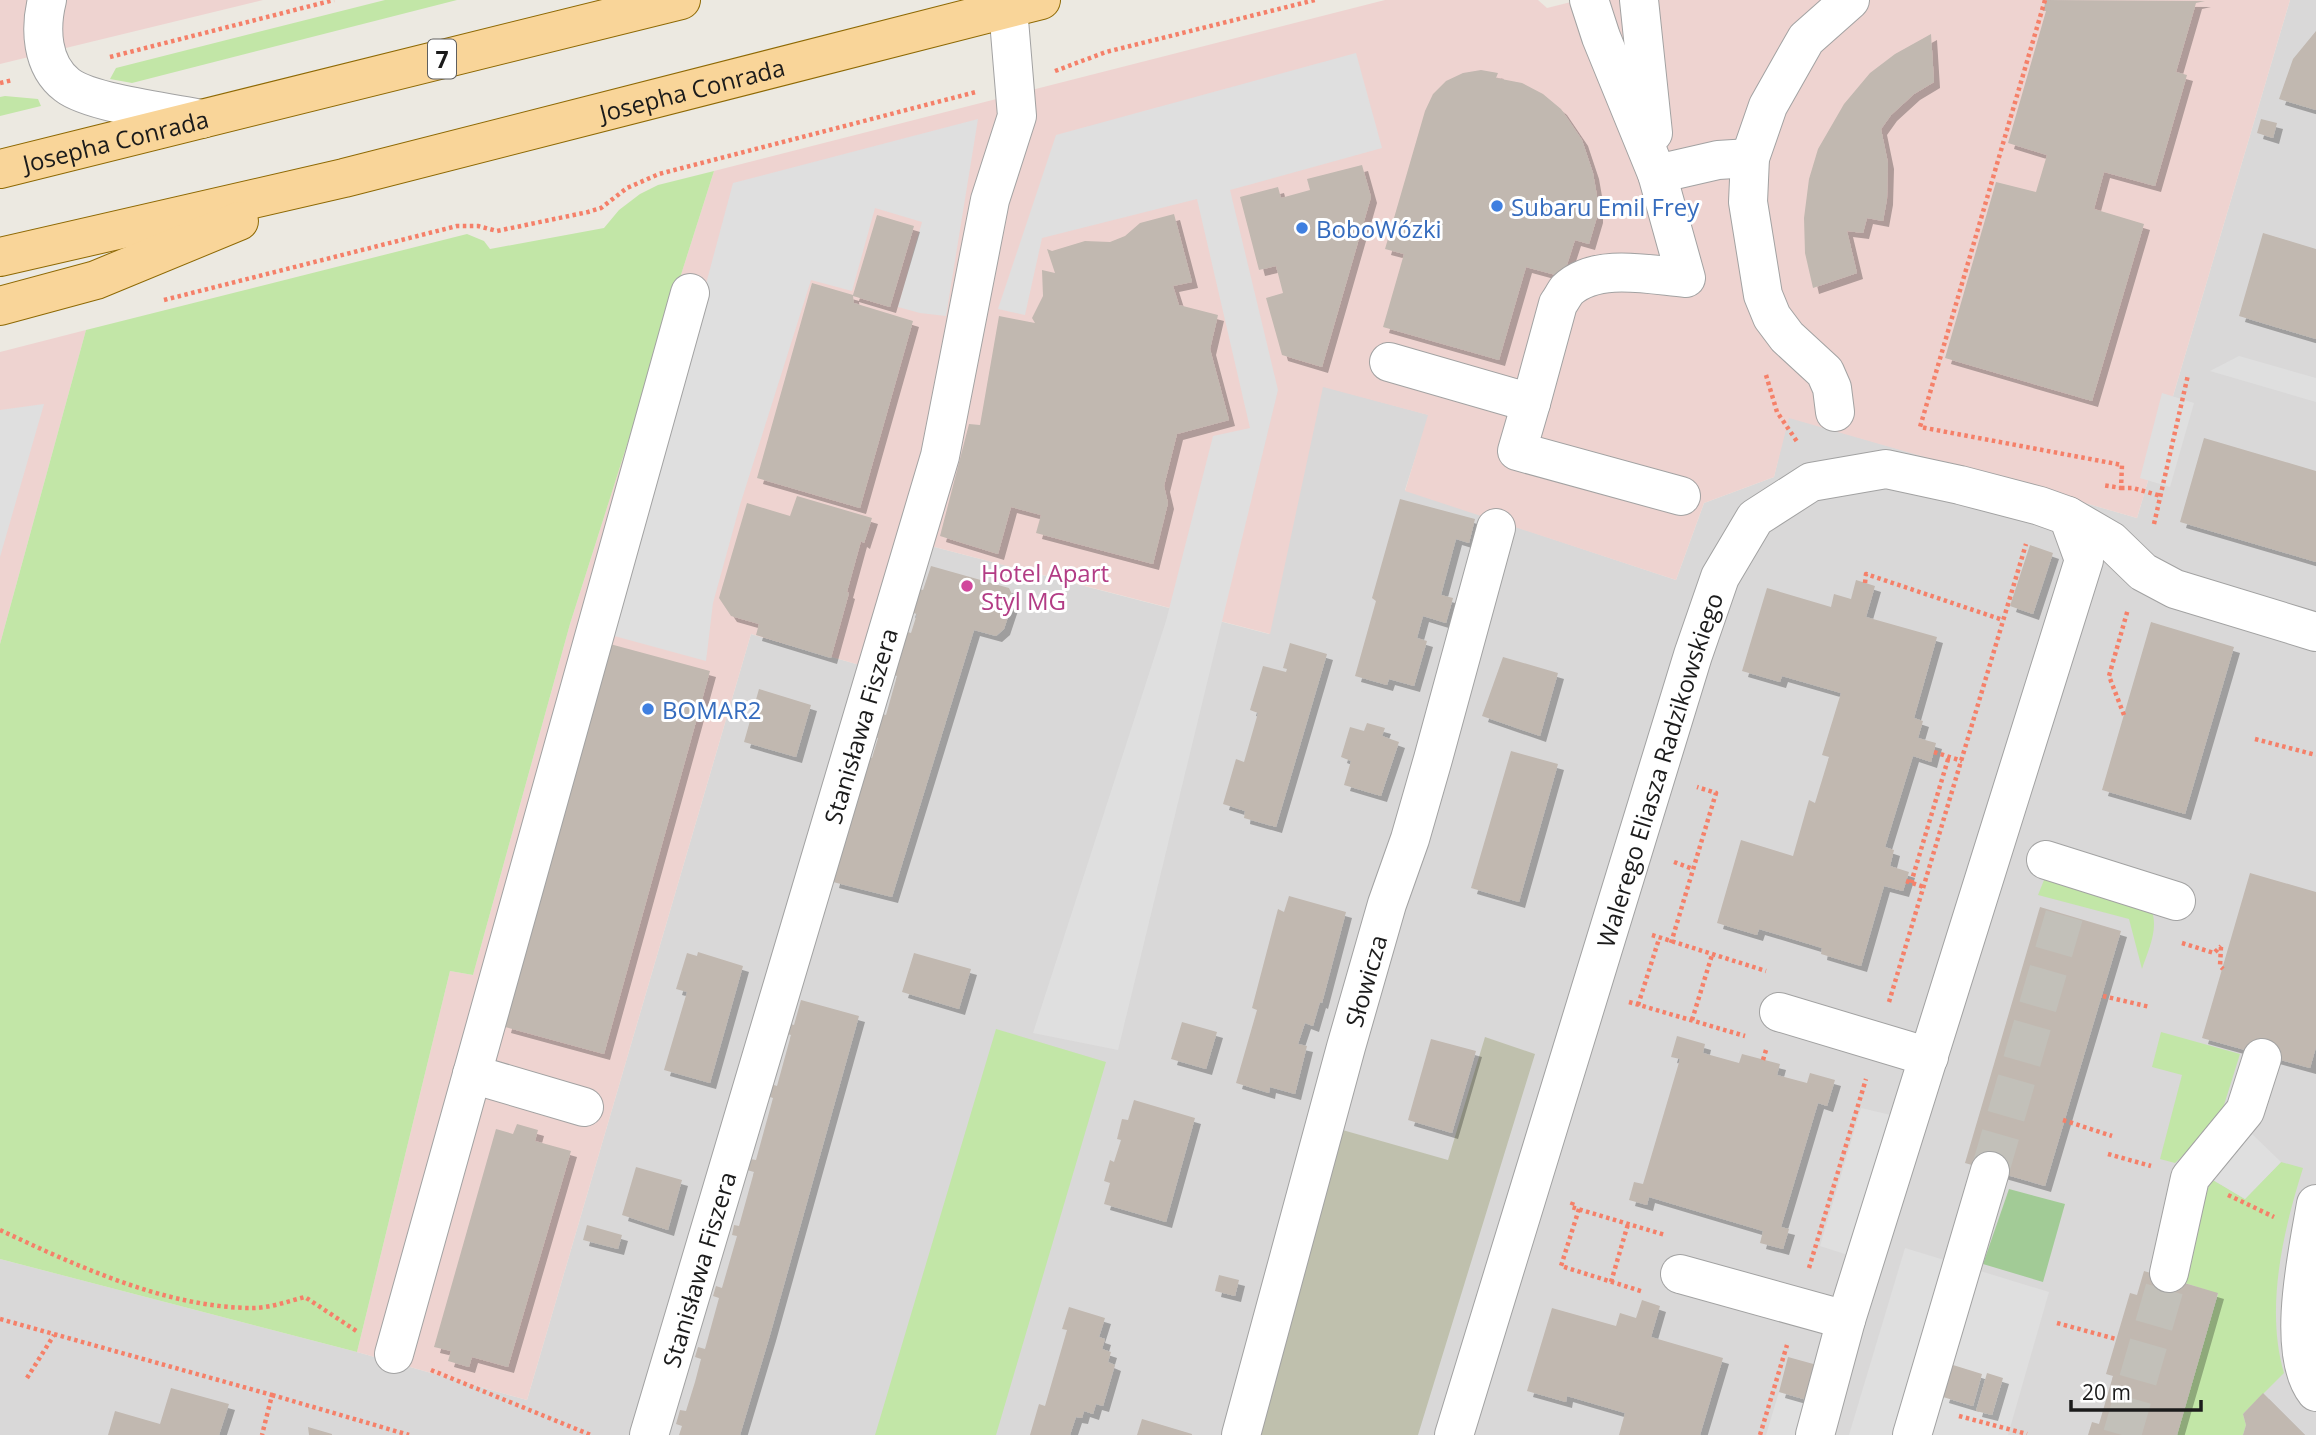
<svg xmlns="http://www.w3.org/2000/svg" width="2316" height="1435" viewBox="0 0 2316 1435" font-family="'Open Sans',sans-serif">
	<defs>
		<filter id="shadow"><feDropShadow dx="6" dy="6" stdDeviation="0" flood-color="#0004"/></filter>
	</defs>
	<rect width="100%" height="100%" fill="#ece9e1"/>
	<path fill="#d9d8d8" d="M2290,0H2316V1435H0V1259L357,1352L527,1400L751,634L888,673L923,544L1269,634L1322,386L1429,415L1405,490L1676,580L1704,503L1774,477L1788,417L2137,518Z"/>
	<path fill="#eed3d0" d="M0,0H263L0,64Z
		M1385,0H1538L1547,8L1579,0H2290L2137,518L1789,418L1774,477L1704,503L1676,580L1405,491L1428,415L1323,387L1270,634L923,544L888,673L751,634L527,1400L357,1352L450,971L473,975L570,624L714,171Z
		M86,330L0,644V352Z"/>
	<path fill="#bfc0ad" d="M1485,1037L1535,1054L1418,1435H1254L1339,1129L1448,1160Z"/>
	<path fill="#c2e6a7" d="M385,0H457L132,83L110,79L116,68Z
		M5,96L38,99L41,106L0,116V97Z
		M714,171L570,624L473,975L450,971L357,1352L0,1259V644L86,330L467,234L484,241L490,249L604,228L619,210L640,194L658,185Z
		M2046,875L2150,906C2160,927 2149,948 2142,969L2129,919L2038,895Z
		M996,1029L1106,1062L996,1435H875Z
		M2161,1032L2240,1054L2219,1121L2175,1163L2160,1159L2182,1075L2152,1067Z
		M2281,1162L2303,1168C2283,1231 2265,1309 2284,1373L2243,1414L2246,1425L2243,1435H2177L2218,1294L2182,1282L2208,1188L2213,1180L2245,1199Z"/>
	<path fill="#a2cb96" d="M2009,1189L2065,1204L2043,1282L1983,1264Z"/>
	<path fill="#dfdfdf" d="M1356,53L1382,148L1230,190L1278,390L1118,1050L1033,1033L1166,621L1213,436L1250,428L1197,199L1042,238L1025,315L998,309L1056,135Z
		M978,119L946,316L920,313L898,307L922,222L875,208L852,291L811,280L740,505L713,603L706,661L607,634L661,452L733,183Z
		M2239,356L2316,378V402L2210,371Z
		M2162,393L2194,403L2170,487L2140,478Z
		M44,404L0,557V410Z
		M1861,1108L1891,1115L1851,1256L1820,1246Z
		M2252,1134L2281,1162L2245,1199L2213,1180Z
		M1905,1248L2049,1292L2008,1435H1849Z
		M1779,1392L1807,1400L1796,1435H1766Z"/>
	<path fill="#c1b8b0" filter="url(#shadow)" d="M2046,0L2205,1L2196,3L2176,72L2187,75L2155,186L2104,172L2094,209L2144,224L2092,401L1945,358L1996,182L2036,192L2047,155L2008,143L2046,11H2043Z
		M2316,31V110L2279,99L2293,59Z
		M1931,34L1934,82L1914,94L1891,115L1881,129L1888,163L1887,199L1883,221L1867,218L1863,233L1847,231L1857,273L1813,288L1805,253L1804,218L1809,179L1818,149L1844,104L1870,73L1895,54Z
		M1481,70L1498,73L1496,78L1522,83L1543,94L1561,109L1582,140L1593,173L1597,196V217L1589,244L1575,240L1563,277L1526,267L1499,360L1383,327L1404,254L1385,249L1425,111L1433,94L1446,81L1463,73Z
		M2261,119L2277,123L2273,138L2257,133Z
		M1362,165L1371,197L1322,367L1282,355L1266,298L1283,293L1276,266L1259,270L1240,197L1278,187L1281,198L1310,190L1307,179Z
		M1174,214L1192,282L1173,286L1179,305L1218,315L1210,349L1229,420L1177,434L1164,486L1168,503L1153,564L1036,533L1041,515L1011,507L998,554L940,536L969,424L980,425L999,316L1035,323L1032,318L1043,296L1042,270L1055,273L1047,249L1052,251L1085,241L1110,242L1125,236L1140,223Z
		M877,215L914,226L890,307L853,296L854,303L913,321L860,508L757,478L812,283L853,295Z
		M2263,233L2316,249V339L2239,316Z
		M2204,438L2316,471V562L2180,522Z
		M797,496L872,518L864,543L861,541L847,592L849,593L831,658L756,635L759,624L731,616L719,598L747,503L790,516Z
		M1400,499L1475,519L1469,543L1456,539L1441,595L1453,598L1446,623L1423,616L1417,638L1427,641L1414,686L1389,679L1387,685L1355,676L1376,601L1372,598Z
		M2030,545L2053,553L2033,614L2010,606Z
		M931,566L1009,588L1014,599L1004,629L996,636L974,630L892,897L833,882L867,756L872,758L878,738L873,737L879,713L886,715L897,676L890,674L904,631L911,633L917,614L909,612L916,588L923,590Z
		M1856,580L1875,586L1866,617L1937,637L1914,718L1923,721L1918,738L1936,743L1931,762L1913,756L1885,847L1894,850L1890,866L1909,872L1903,891L1884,886L1861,966L1821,954L1822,948L1759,929L1757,935L1717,923L1741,840L1793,856L1809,800L1815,803L1829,757L1822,755L1841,693L1782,676L1780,682L1742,671L1767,588L1831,607L1834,594L1851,599Z
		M2151,622L2234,647L2185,814L2102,790Z
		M1290,643L1327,654L1276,827L1244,818L1245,811L1223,804L1236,759L1244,762L1258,713L1250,710L1263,666L1286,672L1287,669L1283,668Z
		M610,644L710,671L604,1054L505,1027Z
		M1503,657L1558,673L1540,736L1482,716Z
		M759,689L811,705L796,757L744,742Z
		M1367,723L1385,728L1382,736L1399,742L1381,796L1344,785L1351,761L1341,757L1350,727L1364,731Z
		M1511,751L1558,764L1519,902L1471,888Z
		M2250,873L2316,892V1047L2310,1068L2202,1038Z
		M1289,896L1346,912L1322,1003L1320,1002L1313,1026L1305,1023L1298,1044L1307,1046L1295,1094L1270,1087L1269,1093L1236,1083L1257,1010L1252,1008L1278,909L1284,912Z
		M2040,907L2121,931L2045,1186L1965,1163Z
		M698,952L743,966L710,1083L664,1070L687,992L676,989L687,953L697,956Z
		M914,953L971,969L959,1009L902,992Z
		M801,1000L859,1016L770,1335L740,1435H679L682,1426L676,1424L680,1410L686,1411L695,1382L701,1359L695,1357L698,1347L705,1349L719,1298L713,1296L716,1286L722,1288L737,1236L732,1235L734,1225L739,1226L754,1172L747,1170L750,1159L756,1160L773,1098L767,1096L771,1084L777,1086L791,1035L784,1033L787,1023L794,1025Z
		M1182,1022L1217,1032L1206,1069L1171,1059Z
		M1677,1036L1705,1044L1703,1053L1739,1063L1742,1054L1780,1064L1777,1075L1807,1083L1810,1073L1835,1080L1827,1106L1818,1103L1781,1227L1789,1229L1783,1249L1760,1243L1763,1231L1649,1197L1647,1205L1629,1200L1634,1182L1643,1184L1680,1059L1671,1057Z
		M1431,1039L1476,1051L1452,1133L1408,1120Z
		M1134,1100L1195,1118L1166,1222L1104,1204L1110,1183L1104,1181L1110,1160L1114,1162L1121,1140L1117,1139L1122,1119L1128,1120Z
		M517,1124L538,1130L535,1141L571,1151L508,1367L472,1357L469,1367L448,1361L451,1351L434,1347L496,1129L513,1134Z
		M636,1167L682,1180L668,1230L622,1215Z
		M587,1225L622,1235L618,1249L583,1240Z
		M2144,1271L2218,1293L2177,1435H2088L2092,1422L2099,1424L2113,1376L2106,1374L2130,1293L2137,1295Z
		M1219,1275L1239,1280L1235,1296L1215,1291Z
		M1642,1300L1660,1306L1651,1337L1723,1358L1700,1435H1619L1625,1413L1567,1396L1566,1402L1527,1391L1552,1308L1616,1326L1620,1313L1636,1318Z
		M1069,1307L1105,1318L1099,1337L1105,1339L1102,1349L1111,1352L1108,1362L1115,1365L1103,1406L1096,1404L1093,1414L1084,1411L1082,1418L1076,1417L1070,1435H1030L1039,1404L1045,1406L1067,1330L1062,1329Z
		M1788,1357L1817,1365L1807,1400L1779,1392Z
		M1953,1365L1982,1374L1973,1406L1943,1397Z
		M1987,1373L2003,1378L1992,1415L1976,1411Z
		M171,1388L229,1404L219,1435H108L115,1411L160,1424Z
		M2263,1393L2305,1435H2243L2246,1425L2243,1414Z
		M1142,1419L1192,1434V1435H1137Z
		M308,1427L332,1434V1435H309Z"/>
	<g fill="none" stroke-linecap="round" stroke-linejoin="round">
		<path stroke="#c2c0b9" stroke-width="38" stroke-dasharray="38 19" stroke-linecap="butt" d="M1990,1171L2069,899
			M2122,1435L2169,1273"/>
		<g stroke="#a2a2a2" stroke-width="40">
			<g id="minor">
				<path d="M47,0C40,28 41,65 67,85C90,103 171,113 202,119"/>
				<path d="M1639,0L1653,133"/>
				<path d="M1657,174L1718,160L1750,158"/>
				<path d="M1389,362L1531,403L1558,304C1561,300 1564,294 1567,290C1596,262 1651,275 1686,278L1657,174L1601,37L1589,0"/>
				<path d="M1531,403L1517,451L1681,496"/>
				<path d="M1835,412L1832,388L1825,372L1787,337L1772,317L1763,295L1748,202L1750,158L1768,106L1806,39L1850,0"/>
				<path d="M2046,860L2176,901"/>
				<path d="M1779,1012L1929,1057"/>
				<path d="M472,1074L584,1107"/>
				<path d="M2316,1204C2308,1251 2285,1353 2316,1392"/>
				<path d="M2169,1273L2190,1178L2245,1111L2262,1058"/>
				<path d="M1680,1274L1846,1320"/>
				<path d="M394,1354L690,293"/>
				<path id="s1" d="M649,1435L940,456L990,200L1017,116L1008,8"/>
				<path id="s2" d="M1241,1435L1346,1047L1387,904L1410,839L1433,759L1496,528"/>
				<path id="s3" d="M1454,1435L1693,655L1720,577L1755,518L1811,482L1886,469L1960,485L2040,506L2068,516L2111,541L2143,572L2175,589L2316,632"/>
				<path d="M1815,1435L1846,1320L2084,560L2068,516"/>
				<path d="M1912,1435L1990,1171"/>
			</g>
		</g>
		<g stroke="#8e6904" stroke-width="40">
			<g id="major">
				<path id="s4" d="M0,169L681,0"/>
				<path id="s5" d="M0,257L344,178L1041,0"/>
				<path d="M0,306L96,280L239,221"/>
			</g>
		</g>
		<path stroke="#f58069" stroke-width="4.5" stroke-dasharray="3.5 3.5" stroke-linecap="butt" d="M2045,0L1920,427L2122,465L2121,488L2102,485
			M110,57L334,0
			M1055,71L1106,52L1315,0
			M0,83L13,80
			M164,300L457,226H478L497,231L588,212L601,208L627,188L659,174L976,92
			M1766,375L1777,412L1798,443
			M2121,488H2133L2161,496
			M2154,524L2188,375
			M1865,583L1866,574L2003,620
			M2124,715L2109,676L2128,609
			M2255,739L2316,755
			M1934,752L1962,761
			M1674,862L1693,869
			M1906,881L1924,887
			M1911,883L1949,756
			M1652,935L1766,971
			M1671,943L1716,793L1697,787
			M2182,943L2214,953L2221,946
			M2221,947L2220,966L2223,969
			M2103,996L2150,1007
			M1629,1002L1745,1036
			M1889,1002L2026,544
			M1638,1005L1659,939
			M1692,1020L1712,955
			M1763,1060L1766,1050
			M2063,1120L2112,1136
			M2108,1154L2151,1166
			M2228,1195L2274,1217
			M1573,1202L1571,1207L1665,1235
			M1579,1209L1561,1266L1644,1292
			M0,1230C77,1266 167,1308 253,1308C270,1308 289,1301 305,1297L358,1332
			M1809,1268L1866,1079
			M1611,1282L1628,1224
			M0,1319L272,1395L262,1435
			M2057,1323L2116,1339
			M431,1370L591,1435
			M27,1378L54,1335
			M272,1395L409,1435
			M1959,1416L2027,1434
			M1760,1435L1787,1345"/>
		<use href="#minor" stroke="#fff" stroke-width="38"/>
		<use href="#major" stroke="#f9d599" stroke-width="38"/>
	</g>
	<g fill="#3f7fe0" stroke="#fff" stroke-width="2.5">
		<circle cx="1497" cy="206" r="7"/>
		<circle cx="1302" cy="228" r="7"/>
		<circle cx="648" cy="709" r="7"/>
	</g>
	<circle fill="#d1479c" stroke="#fff" stroke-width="2.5" cx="967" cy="586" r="7"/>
	<g text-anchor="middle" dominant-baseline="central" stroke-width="6" stroke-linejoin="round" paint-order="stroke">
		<rect fill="#fff" stroke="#5f5f5f" stroke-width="2" x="428" y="39.5" width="28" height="39" rx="5"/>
		<g font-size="23" font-weight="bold" fill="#1b1b1b">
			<text x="442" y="59">7</text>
		</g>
		<g font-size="24" fill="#1b1b1b" stroke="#fff">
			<text stroke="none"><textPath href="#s5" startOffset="712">Josepha Conrada</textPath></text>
			<text stroke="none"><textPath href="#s4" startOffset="119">Josepha Conrada</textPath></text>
			<text stroke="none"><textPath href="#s1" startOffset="740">Stanisława Fiszera</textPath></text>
			<text stroke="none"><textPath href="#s3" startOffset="696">Walerego Eliasza Radzikowskiego</textPath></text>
			<text stroke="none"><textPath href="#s2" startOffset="471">Słowicza</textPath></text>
			<text stroke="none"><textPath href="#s1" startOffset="173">Stanisława Fiszera</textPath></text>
		</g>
		<g font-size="24" fill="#366cbe" stroke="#fff" text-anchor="start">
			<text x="1511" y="206">Subaru Emil Frey</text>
			<text x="1316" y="228">BoboWózki</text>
			<text x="662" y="709">BOMAR2</text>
		</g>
		<g font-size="24" fill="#b23c85" stroke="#fff" text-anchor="start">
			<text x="981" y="572">Hotel Apart<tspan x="981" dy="28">Styl MG</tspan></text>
		</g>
	</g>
	<path d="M2071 1400v10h130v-10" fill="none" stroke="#1b1b1b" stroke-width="3.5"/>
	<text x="2082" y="1400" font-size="21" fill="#1b1b1b" stroke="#ffffff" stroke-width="5" paint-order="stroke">20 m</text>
</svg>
